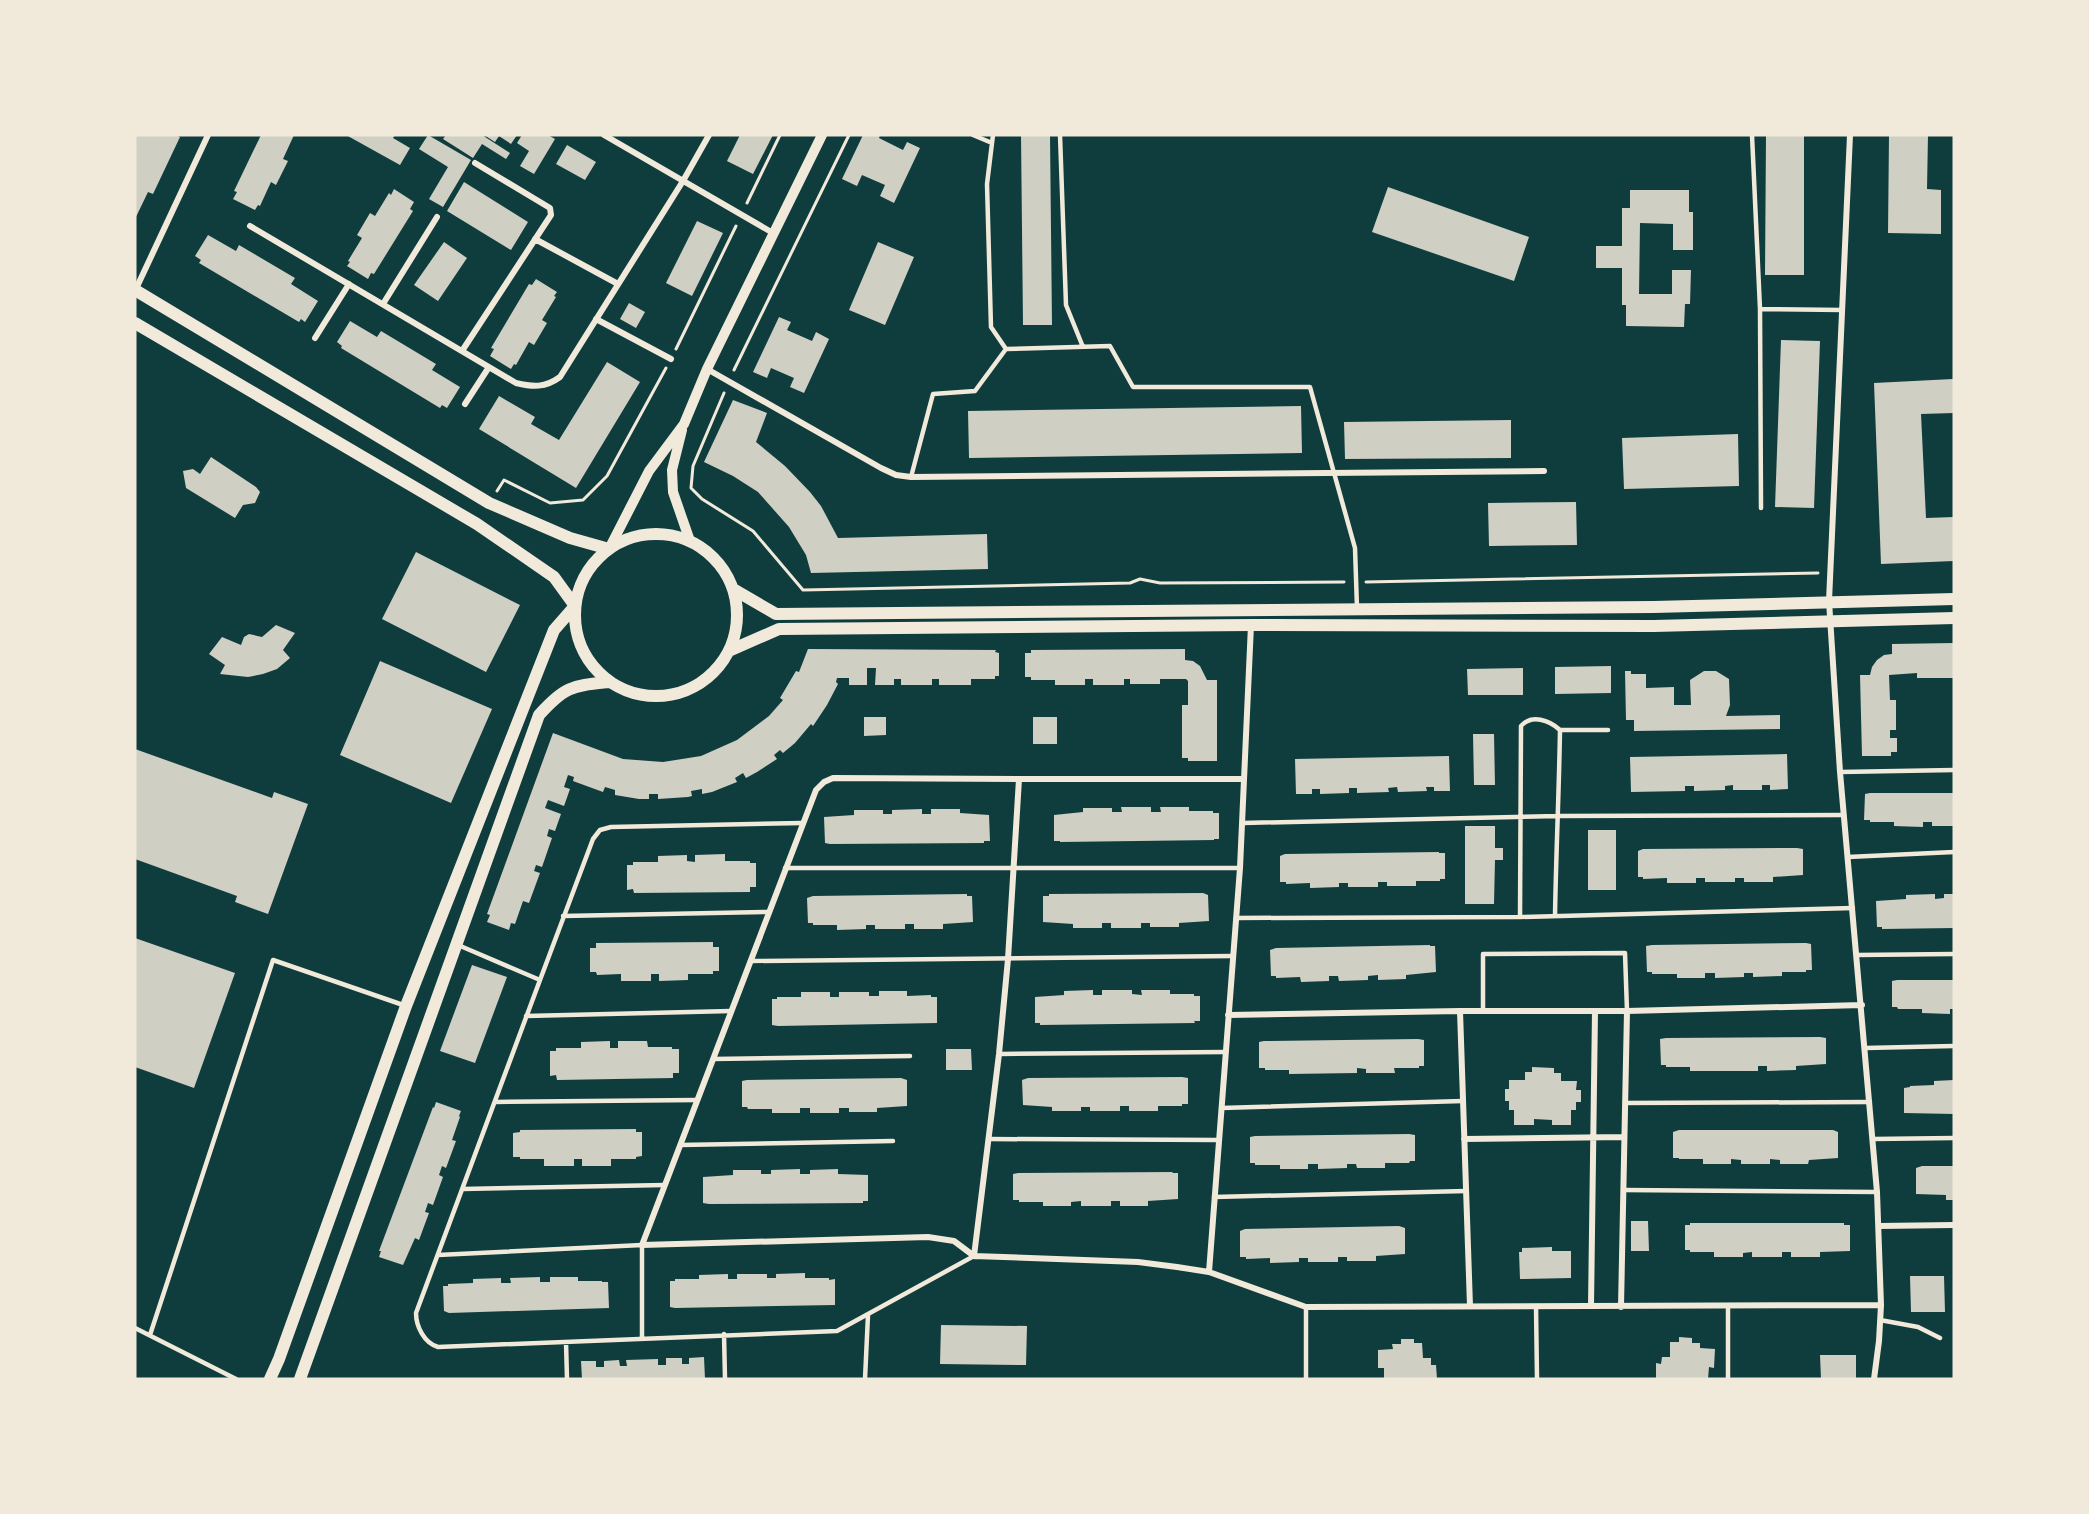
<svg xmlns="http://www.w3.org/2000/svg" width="2089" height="1514" viewBox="0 0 2089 1514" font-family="'Exo 2',sans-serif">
	<rect width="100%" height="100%" fill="#0f3d3e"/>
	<path fill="#cfcfc3" d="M136,135H176L180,137L153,194L148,192L135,219Z
		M261,135H294L283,159L288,161L276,185L271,182L260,206L258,205L255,210L233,199L237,192L234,191Z
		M346,135H395L393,138L410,148L400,165Z
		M428,135L471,160L443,207L429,199L448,167L419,149Z
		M446,135H482L510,153L506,159L482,144L473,158L443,139Z
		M484,135H517L511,144L499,136L495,142Z
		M522,135H548L555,139L534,174L520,166L529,151L517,143Z
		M740,135H773L753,174L727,161Z
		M863,135H880L879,138L903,150L907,142L920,148L894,203L880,196L885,185L862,175L857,186L842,179Z
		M1021,135H1050L1052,325H1023Z
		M1766,135H1804V275H1765Z
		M1889,135H1928L1927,189L1941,190V234L1888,233Z
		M567,145L596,162L585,180L556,164Z
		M464,182L528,222L511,250L447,211Z
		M1388,187L1529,237L1514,281L1372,232Z
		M394,189L414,202L410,209L413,211L374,274L371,273L368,279L347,266L350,262L348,261L362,238L357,235L370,213L375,216L389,193L391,195Z
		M1630,190H1689V212H1693V250H1673V224L1640,223L1639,294H1672V270H1691L1690,304H1685L1684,327L1626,326V305H1622V268H1596V246H1622V208H1630Z
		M697,221L723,233L692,296L666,283Z
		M208,235L236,251L239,245L295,278L291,284L318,301L305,322L301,319L299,322L199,263L201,260L195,256Z
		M444,242L467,258L438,301L414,285Z
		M878,242L914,257L885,325L849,310Z
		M536,279L557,292L554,296L556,297L542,320L547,323L534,345L529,342L516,365L514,364L511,369L490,356L494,349L491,348L529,284L532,285Z
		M629,303L645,312L636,328L620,319Z
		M779,317L791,322L787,330L812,341L816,332L829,339L804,393L790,387L794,378L771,368L767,378L753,372Z
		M350,321L377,337L381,331L436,364L432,370L460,387L447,408L442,405L440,408L341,348L342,346L337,342Z
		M1781,340L1820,341L1814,508L1775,507Z
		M607,362L640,382L576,488L479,429L499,396L535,417L531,424L559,440Z
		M1953,379L1954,413L1921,414L1926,518L1954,517V561L1881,564L1874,383Z
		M733,400L767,413L756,442L785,466L810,492L821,506L838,538L987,534L988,569L811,573L806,555L789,527L758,492L733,476L704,462Z
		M1301,406L1302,453L969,458L968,411Z
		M1511,420V458L1345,459L1344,422Z
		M1738,434L1739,486L1624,489L1622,438Z
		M211,457L256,487L260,492L255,503L243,505L235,518L186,488L183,471L193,469L200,474Z
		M1576,502L1577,545L1489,546L1488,503Z
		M416,552L520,605L486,672L382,619Z
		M276,625L295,633L283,650L290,658L277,669L263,674L248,677L220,674L225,665L209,654L222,637L241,645L244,637L249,634L262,637Z
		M1954,643V678H1917V673L1889,675L1890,700H1896V730H1890V738H1897V752H1891V756H1862L1860,675H1870L1872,667L1877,660L1884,655L1892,654V644Z
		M808,649L996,650L995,652L999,653V676H995V679H971V685H939V679H932V685H901V679H894V685H875L876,668H867V685H849V678H837L836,682L838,684L827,705L813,726L811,724L795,743L783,753L780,750L774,755L777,759L757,772L746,778L743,773L735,778L737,782L712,792L702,794V789L691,791L692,796L688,797L658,799V794H649V799H639L615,795V790L605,787L603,792L592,788L573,781L574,777L568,775L564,787L570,789L564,806L548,800L545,808L561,814L555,831L549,829L547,836L552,838L542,867L536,865L534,871L540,873L529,903L523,901L515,924L511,923L509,930L487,922L490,915L487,914L553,733L623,759L663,762L701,756L737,740L769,716L783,700L780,698L796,671L799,672Z
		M1185,649V660L1193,661L1200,666L1207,680H1217V761H1188V758H1182V705H1188V681L1186,679H1160V684H1130V679H1124V685H1093V679H1085V685H1055V680H1031V677H1025V653H1031V650Z
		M380,661L492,709L451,803L340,755Z
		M1611,666V693L1555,694V667Z
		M1523,668V695H1468L1467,669Z
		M1625,671H1631V674H1646V688L1674,687V705H1691L1690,680L1704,671H1716L1729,679L1730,705L1726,716L1780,715V729L1634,731V720H1626Z
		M864,717H886V735L864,736Z
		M1033,717H1057V744H1033Z
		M1473,734H1494L1495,785H1474Z
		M135,749L272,798L274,792L308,804L268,914L235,902L237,896L135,859Z
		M1787,754L1788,789L1770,790V785H1762V790H1733V785L1725,786V790L1694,791V786H1685V791L1631,792L1630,757Z
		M1449,756L1450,791H1434V787H1426L1427,791L1398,792L1397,787L1388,788L1389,792L1357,793V788H1349V793L1320,794V789H1312V794H1296L1295,759Z
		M1870,793H1954V826H1932V822H1923V827L1894,826V822H1870V820H1864L1865,794Z
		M1121,807H1151V812H1161L1160,807H1189V811H1213V813H1219V839H1214V840L1060,842V841H1054V815L1083,812V808H1112V812H1122Z
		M922,809V814H931V809H960V813L989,815L990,841H984V843L830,844L825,843L824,817L854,815V810H883V814H892V810Z
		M1465,826H1495V848H1503V860H1495L1494,904H1465Z
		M1588,830H1616V890H1588Z
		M1797,848L1803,849V875L1773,877V882H1744V878H1735V882H1705V878H1696V883H1667V878L1643,879V877H1638V851L1643,849Z
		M1439,852V853H1445V879H1440V881H1416V886H1387V882H1378V887H1348V883H1339V887L1310,888V883L1286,884V882H1280V856L1285,854Z
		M725,854V861H750V863H756V887H750V892L634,893L633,889L627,890V865H633V862H658V856L687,855V861L695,862V855Z
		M1203,893L1208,895L1209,921L1179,923V927H1150V923H1141V928H1111V923H1102V928H1073V924L1043,922V896H1049V894Z
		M967,894V896H972L973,922L943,924V929H914V924H905V929H875V925H866V929L837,930V925H813V923H808L807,898L813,896Z
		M1935,894V899L1944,898V894H1954V928L1882,929V927H1877L1876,901L1906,899V895Z
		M135,938L235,973L194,1088L135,1067Z
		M713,942V947H719V971H713V974H688V980L659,981V974H651V981H621V974L597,975L596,972H590V948H596V943Z
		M1806,943L1811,944L1812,970H1806V972H1782V976L1753,977V973H1744V977L1715,978V973H1705V978H1677V974H1652V972H1647L1646,946L1652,945Z
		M1430,945V946H1435L1436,972L1406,975V979L1378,980V975L1368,976V980L1339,981L1338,976H1329V981L1301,982L1300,977L1276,978V976H1271L1270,950L1276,948Z
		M472,965L507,977L475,1063L440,1051Z
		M1897,980H1954V1009H1950V1014L1922,1013V1009H1898L1897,1007H1892V981Z
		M1093,990V995H1102V990H1132V994L1142,995L1141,990H1170V994H1194V996H1200V1021H1194L1195,1023L1040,1025V1023H1035V997L1064,995V991Z
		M879,991H907V996L931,995V997H937V1023L778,1026L772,1025V999H777V997H801V992H830V997H839V992H869V996H879Z
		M1820,1037L1826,1038V1064L1796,1066V1070L1767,1071V1066H1758V1071H1690V1067H1666V1065H1661L1660,1039L1666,1038Z
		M1418,1039L1424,1040V1066H1419V1068H1394L1395,1073H1366V1069L1357,1068V1073L1289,1074V1070H1265V1068H1259V1042L1264,1041Z
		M610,1041V1048H618V1041H647L648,1047H672V1049H679V1073H673V1078L557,1080L556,1075L550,1076V1051H556V1048H581V1042Z
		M946,1049H971L972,1070H946Z
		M1532,1067L1554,1068V1073H1561V1081H1577L1576,1090H1581V1102H1576V1110H1571V1125H1552V1120L1534,1119V1125H1514V1110H1509V1101H1505V1089H1509V1080H1525V1072H1532Z
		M1182,1077L1188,1078V1104H1182V1106H1158V1111H1129V1106H1120V1111H1090V1107H1081V1111H1052V1107L1023,1105L1022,1080L1028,1078Z
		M901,1078L907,1080V1106L877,1108V1112H849V1108H839V1113H810V1108H800V1113H772V1109H748L747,1107H742V1081L747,1080Z
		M1954,1080V1114L1904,1113V1088L1910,1087V1086L1934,1085V1081Z
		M436,1102L461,1111L459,1116L460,1117L452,1140L456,1141L446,1168L442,1166L439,1175L443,1177L433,1205L428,1203L425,1212L429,1213L419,1240L415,1238L403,1265L379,1257L381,1251H379L433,1107L434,1108Z
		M636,1129V1132H642V1156L636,1157V1159H611V1166H582V1159H574V1166H544V1159H520V1157H513V1133L520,1132V1130Z
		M1679,1130H1833L1838,1132V1158L1809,1160L1808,1164H1780V1160L1770,1159V1164H1741V1160L1731,1159V1164H1703V1159H1679V1158H1673V1132Z
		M1409,1134L1415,1135V1161H1410L1409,1163H1385V1168H1357L1356,1164H1347V1168L1318,1169V1164H1308V1169H1280V1165H1255V1163H1250V1137L1255,1136Z
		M1922,1166H1954V1200H1946V1195L1916,1194V1168Z
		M800,1169V1174H810V1170L838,1169V1174L868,1175V1201H863V1203L709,1204L703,1203V1177L733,1175V1170H761V1174H771V1170Z
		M1173,1172L1172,1173H1178V1199L1148,1201V1206H1120V1201H1111V1206H1081V1201L1071,1202V1206H1043V1202H1019V1200H1013V1174L1018,1173Z
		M1631,1221H1648L1649,1251H1631Z
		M1690,1223H1844V1225H1850V1251L1820,1252V1257H1791V1252H1782V1257H1752V1252L1743,1253V1257H1714V1252H1690V1250H1685V1225H1690Z
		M1399,1226L1405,1228V1254L1376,1256V1261H1347V1257H1338V1262H1308V1258H1299V1262L1270,1263V1258L1246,1259V1257H1240V1231L1245,1229Z
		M1552,1247V1251H1571V1278L1520,1279L1519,1252H1522V1248Z
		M805,1273V1278H829V1280L835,1279V1305L675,1308L670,1307V1281H675V1279H699V1275L728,1274V1279H737V1274H767V1278H776V1274Z
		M1910,1276H1944L1945,1312H1911Z
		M540,1277V1282H550V1277H578V1281H602V1282H608L609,1308L449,1313L444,1311L443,1286H448V1284L473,1283V1279L501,1278V1283H511L510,1278Z
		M941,1325L1027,1326L1026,1365L940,1364Z
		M1679,1337L1692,1338V1343H1700V1348L1715,1349L1714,1368L1709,1367L1708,1379H1656V1363L1661,1364L1662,1357H1670V1342H1679Z
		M1401,1339H1414V1343H1422L1423,1358H1431V1365H1436L1437,1379H1384V1368H1378V1350L1393,1349L1392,1344H1401Z
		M1820,1355H1856V1379H1821Z
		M704,1357L705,1379H582L581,1361H596V1367H604V1361L619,1360L620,1366H627L626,1360L658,1359V1365H666V1358H682V1364H689V1358Z"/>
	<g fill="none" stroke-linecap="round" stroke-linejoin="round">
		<path stroke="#f1e9da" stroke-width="3" d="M747,203L780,135
			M676,349L736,226
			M734,370L849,135
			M724,393L693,466L691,488L702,499L753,531L803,590L1130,583L1140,579L1160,583L1344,582
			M497,491L504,480L550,503L583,500L607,476L666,368
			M1366,582L1818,573"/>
		<path stroke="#f1e9da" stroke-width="4.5" d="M973,135L992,143
			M993,135L987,184L991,327L1006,349
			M1060,135L1066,305L1083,347
			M1752,135L1760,309L1761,508
			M1760,309L1842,310
			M911,477L933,394L975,391L1006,349L1110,346L1133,387H1310L1355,548L1357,608
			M1560,730H1608
			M1840,772L1954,770
			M1243,823L1558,816L1844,815
			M1848,857L1954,852
			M785,868H1240
			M563,916L768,912
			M1520,917L1521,726C1532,714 1549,720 1560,730C1559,792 1556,854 1555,916
			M1236,918L1520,917L1853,908
			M458,945L540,980L416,1313C416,1326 424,1343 438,1347L837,1331L974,1256
			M1857,955L1954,954
			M750,961L1233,956
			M540,980L593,839L600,830L611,827L802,823
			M1483,1011V954L1625,953L1627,1011
			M526,1016L731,1011
			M1865,1048L1954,1046
			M999,1054L1225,1052
			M713,1059L910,1056
			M495,1102L697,1100
			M1625,1103L1870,1102
			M1221,1108L1463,1101
			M988,1139L1218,1140
			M1873,1139L1954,1138
			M680,1145L893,1141
			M463,1189L665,1185
			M1623,1190L1877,1192
			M1214,1197L1466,1191
			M438,1255L642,1245V1339
			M1536,1306L1537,1379
			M1728,1306V1379
			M1306,1307V1379
			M1880,1320L1918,1327L1940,1338
			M135,1328L236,1379
			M724,1334L725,1379
			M150,1335L273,960L406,1006
			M566,1342L567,1379
			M865,1379L868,1315"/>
		<path stroke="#f1e9da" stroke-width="6" d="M604,135L773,233
			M1850,135L1829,601L1840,772L1877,1192L1881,1305L1879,1341L1874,1379
			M250,226L516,383C533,387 545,388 560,377L683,181L709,135
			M535,239L618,284
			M135,291L208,135
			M383,304L437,217
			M596,319L671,359
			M315,338L349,284
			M462,351L551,215L550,208L475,163
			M707,369L881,468L896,475L911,477L1544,471
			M465,404L489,367
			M1460,1011H1627L1862,1005
			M1228,1015L1460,1011L1470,1306
			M1464,1139L1624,1137
			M1879,1226L1954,1225
			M974,1256L954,1241L928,1237L642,1245L816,790L824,782L833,778L1019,779
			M974,1256L1138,1262L1177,1267L1209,1272L1306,1307L1881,1305
			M974,1256L999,1054L1008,959L1019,779H1244
			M1209,1272L1240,868L1251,625
			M1591,1306L1595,1011
			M1621,1307L1627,1011"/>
		<path stroke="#f1e9da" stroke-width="10" d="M682,430L672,470L673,492L690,541
			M609,549L649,471L684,424L707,369L822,135"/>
		<path stroke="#f1e9da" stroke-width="12" d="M135,290L489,503L570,538L609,549
			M135,323L477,524L554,577L575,606L554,630L406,1006L279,1359L270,1379
			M575 615a81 81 0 1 1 162 0a81 81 0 1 1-162 0Z
			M733,589L776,614L1654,607L1954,599
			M731,650L779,629L1251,625L1654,626L1954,618
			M300,1379L539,715C565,686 572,686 609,682"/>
	</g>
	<rect width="2089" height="1514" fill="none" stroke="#f1e9da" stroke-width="273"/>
</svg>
